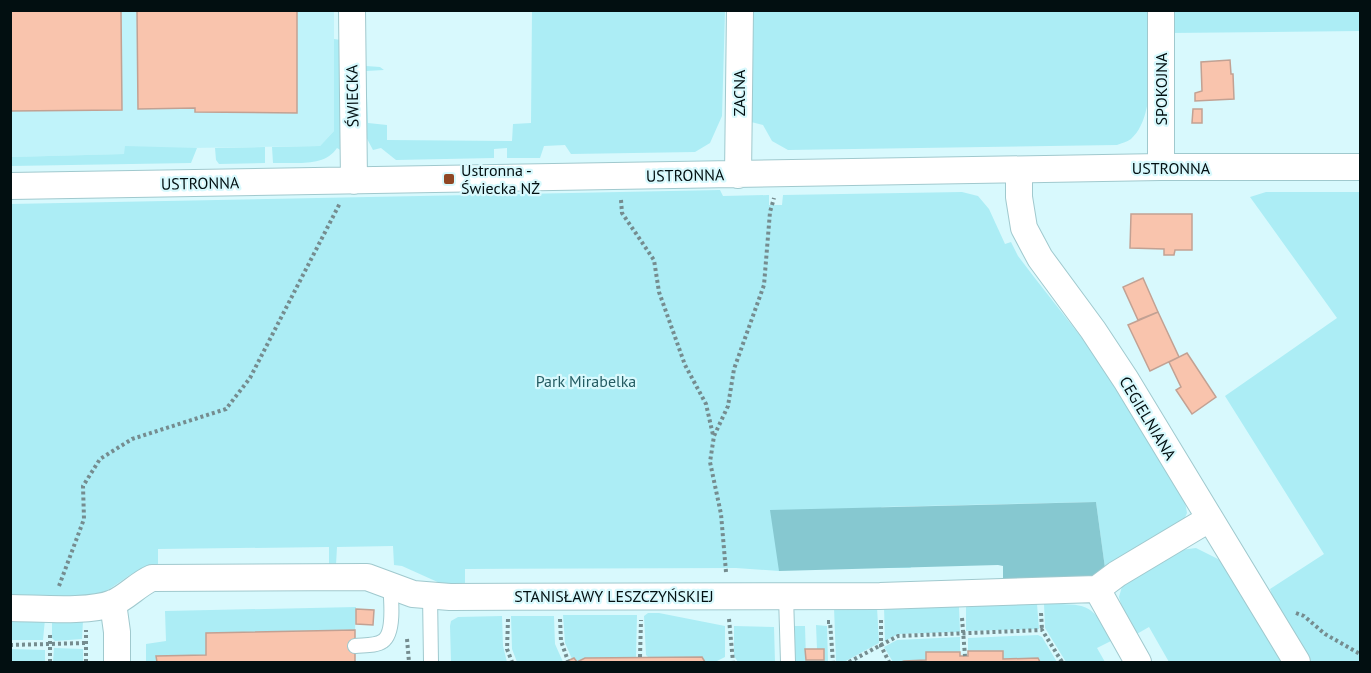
<svg xmlns="http://www.w3.org/2000/svg" width="1371" height="673" viewBox="0 0 1371 673" font-family="'PT Sans',sans-serif">
	<rect width="100%" height="100%" fill="#d8f9fd"/>
	<path fill="#c0f3fa" d="M10,11H334V131L320,146L125,149V154L11,157Z"/>
	<path fill="#acedf5" d="M532,11H725L722,116L710,143L695,152L571,154L565,145L544,146L540,158H507V148L494,149V158L396,160L381,148L373,150L365,135L362,70L366,66L380,67L384,70L366,71L368,123L387,125V140L512,141L513,124L531,123Z
		M752,11H1149C1149,45 1158,116 1131,139C1127,142 1121,143 1117,145L788,150L772,141L763,125L751,122Z
		M1168,11H1360V31L1170,33Z
		M334,39L341,40L342,151L337,148C324,168 293,162 273,163L272,147L320,146L334,131Z
		M125,146L197,148L191,163L11,166V157L124,154Z
		M265,147V163L219,164L216,160L215,148Z
		M720,190L723,196L769,195V205H782L783,195L962,192L978,196L989,209L1005,244L1011,242L1018,256L1034,277L1100,361L1184,496L1187,513L1181,526L1105,568L1096,502L881,507L911,568H779V571L736,568L465,569V587L442,584L402,566L394,565L393,546L337,547L336,565L329,566V547L158,549V566H151L130,575L102,594L11,601L10,204Z
		M1266,192H1360V662H1307L1279,616L1270,589L1324,554L1225,396L1337,318L1250,197Z
		M1196,548L1220,560L1282,662H1169L1149,627L1135,635L1124,616L1119,597L1123,583L1180,550Z
		M1037,604L1039,629L966,631V606Z
		M1044,604C1086,604 1091,602 1113,640L1097,648L1105,662H1066L1045,628Z
		M356,607L355,630L207,633L206,655L156,656L157,662H146V644L166,641L165,611Z
		M834,607H877L879,643L844,662H836Z
		M884,607H959L960,632L898,634L885,641Z
		M648,613H659L725,626V657L715,662H705L702,657H648L646,655L644,616Z
		M563,615H637L636,657L585,658L577,662L574,658L572,659L565,643Z
		M502,616L503,646L507,662H451L450,626L451,621L458,617Z
		M511,616H554L555,644L563,662H517L512,649Z
		M11,619H45L43,640H11Z
		M52,619L83,621L82,639L55,641L52,638Z
		M816,625L827,626L828,662H793L791,626H805L806,660L824,659V649H817Z
		M734,626L774,627L775,662H738L734,656Z
		M1038,635L1042,637L1057,662H1040L1038,658L1003,659L1002,651H968V638Z
		M960,637V652H926V660L893,662L884,647L897,640Z
		M54,648L83,649V662H53Z
		M11,649L45,650V662H11Z"/>
	<path fill="#86c8d0" d="M1096,502L1105,568L1087,579L1003,583V566L998,565L779,571L770,510Z"/>
	<path fill="#f9c4ad" stroke="#c2a193" stroke-width="1.5" d="M10,10H121L122,110L10,111Z
		M137,10H297V113L195,112V108L138,109Z
		M1230,60L1231,74H1233L1234,99L1195,101V93L1202,91L1201,62Z
		M1193,109H1202V123H1192Z
		M1131,214H1192V250H1175L1174,255H1164V249L1130,248Z
		M1143,278L1158,312L1138,320L1123,287Z
		M1158,312L1179,357L1150,371L1128,325Z
		M1187,353L1216,397L1192,414L1176,390L1181,387L1169,362Z
		M356,609L374,610L373,625L356,624Z
		M355,630V662H157L156,656L206,655V633Z
		M805,649H824V660H806Z
		M968,651H1003V659L1038,658L1040,662H901L904,661L926,660V652H960V656H968Z
		M702,657L705,662H565L574,658L577,662L585,658Z"/>
	<g fill="none" stroke-linecap="round" stroke-linejoin="round">
		<g stroke="#a0c9ce" stroke-width="16">
			<path id="service" d="M430,595L431,662
				M786,596L788,662
				M355,646C364,645 376,646 383,641C395,633 391,597 390,584"/>
		</g>
		<g stroke="#a0c9ce" stroke-width="28">
			<path id="minor" d="M352,10L354,181
				M1161,10V167
				M1019,170V197L1024,228L1040,258L1093,330L1126,380L1297,662
				M738,175L740,10
				M10,186L1161,167H1360
				M1097,589L1138,662
				M113,603L117,632V662
				M10,608C37,608 89,613 113,603C127,597 138,584 152,578L367,577L413,594L450,597L880,596L1097,589L1117,574L1209,519"/>
		</g>
		<path stroke="#758c8f" stroke-width="4" stroke-dasharray="3 3" stroke-linecap="butt" d="M621,200L622,213L654,260L659,292L685,365L706,404L713,435
			M726,572L721,514L710,462L714,436L728,406L734,369L764,285L770,212L774,198
			M59,586L84,519L83,486L100,459L132,439L226,409L250,378L340,203
			M1041,613L1042,630
			M1296,613L1304,616L1325,634L1360,654
			M962,618L965,656
			M508,619L507,649L512,662
			M560,619L561,641L568,661
			M729,619L733,662
			M881,620V646L889,662
			M827,622H830L833,662
			M407,639L409,662
			M10,645L86,643
			M640,657L641,620
			M50,662V633
			M86,662V630
			M849,662L898,636L1042,630L1062,662"/>
		<use href="#service" stroke="#fff" stroke-width="14"/>
		<use href="#minor" stroke="#fff" stroke-width="26"/>
	</g>
	<rect fill="#8f4725" stroke="#d8f9fd" stroke-width="2" x="443" y="173" width="12" height="12" rx="3"/>
	<g text-anchor="middle" dominant-baseline="central" stroke-width="4.5" stroke-linejoin="round" paint-order="stroke">
		<g font-size="16" fill="#020f11" stroke="#d8f9fd">
			<text transform="translate(1161 89) rotate(-90)">SPOKOJNA</text>
			<text transform="translate(739 93) rotate(-90)">ZACNA</text>
			<text transform="translate(352 96) rotate(-91)">ŚWIECKA</text>
			<text x="1171" y="168">USTRONNA</text>
			<text transform="translate(685 175) rotate(-1)">USTRONNA</text>
			<text transform="translate(200 183) rotate(-1)">USTRONNA</text>
			<text transform="translate(1148 418) rotate(59)">CEGIELNIANA</text>
			<text x="614" y="596">STANISŁAWY LESZCZYŃSKIEJ</text>
		</g>
		<g font-size="16" fill="#020f11" stroke="#d8f9fd" text-anchor="start">
			<text x="461" y="170">Ustronna -<tspan x="461" dy="18">Świecka NŻ</tspan></text>
		</g>
		<g font-size="16" fill="#255c63" stroke="#d8f9fd">
			<text x="586" y="381">Park Mirabelka</text>
		</g>
	</g>
	<rect width="1371" height="673" fill="none" stroke="#020f11" stroke-width="24"/>
</svg>
